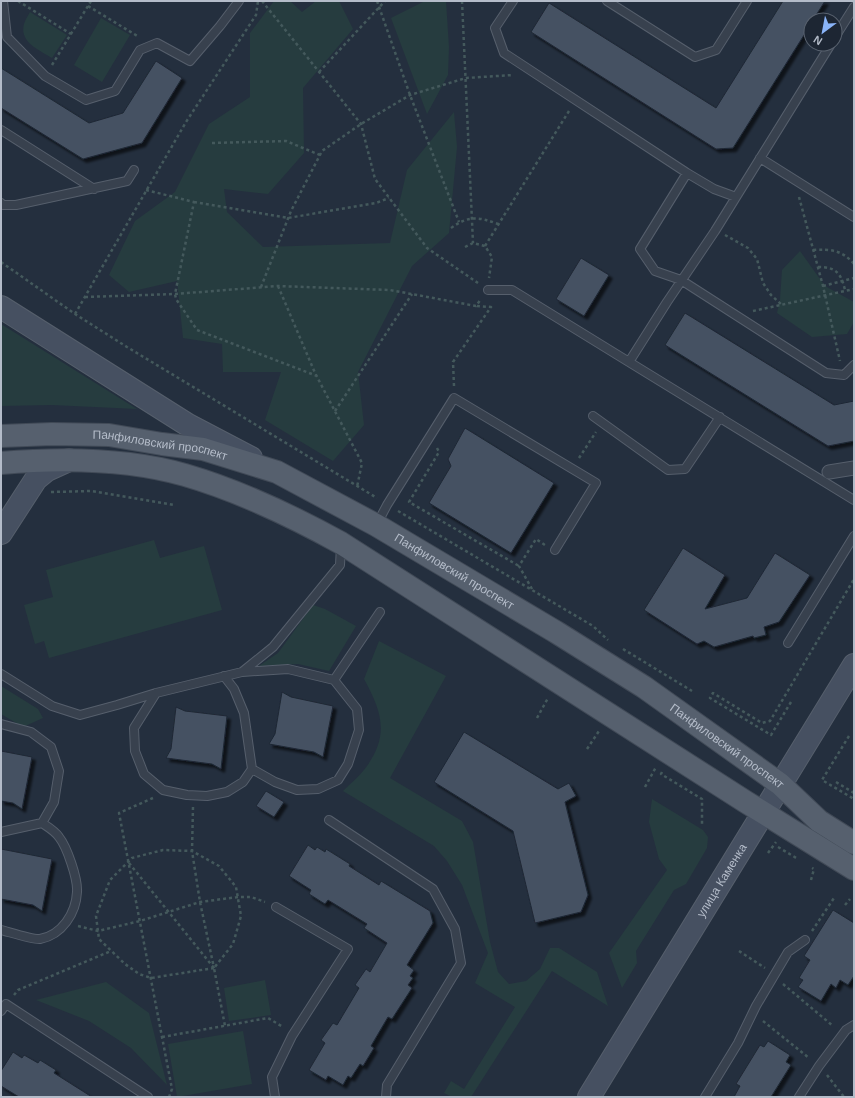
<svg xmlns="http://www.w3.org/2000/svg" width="855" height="1098" viewBox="0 0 855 1098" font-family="Arial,sans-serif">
	<defs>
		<filter id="shadow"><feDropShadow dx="3.5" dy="3.5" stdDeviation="1" flood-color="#0009"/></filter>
	</defs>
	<rect width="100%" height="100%" fill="#242f3e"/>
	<path fill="#263c3f" d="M274,1H290L302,12L316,1H339L353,29L303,88L304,153L268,194L224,189L227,212L263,247L390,243L407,170L454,112L457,147L449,233L412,266L358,372L364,425L333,461L265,420L281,372H223L222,344L183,338L177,281L129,292L109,275L135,221L175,192L209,124L250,97V33Z
		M425,1H446L449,47L448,75L427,114L391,18Z
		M30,12L67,35L52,58C39,50 19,42 24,24C25,20 28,16 30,12Z
		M101,18L130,35L102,82L74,65Z
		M800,251L825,286L854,302V322L847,334L812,337L777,313L780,300L782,270Z
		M1,324L137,409L52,405L1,406Z
		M154,540L160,558L204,546L222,610L49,658L44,641L35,644L24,605L53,597L46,570Z
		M313,605L325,609L356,626L329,671L298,664L259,666L278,653Z
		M379,641L446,676L390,778L462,821L473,842L490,942L498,972L509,984L526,981L540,969L550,948H559L597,972L608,1006L552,971L471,1097H452L444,1093L451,1081L464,1089L515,1007L475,983L488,953L462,885L447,861L434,846L343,791C351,783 361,775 367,766C390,734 381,710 364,679Z
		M1,686L38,709L43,718L23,727L1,714Z
		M652,799L703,830L708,837L707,848L686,884L674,890L636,951L637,963L622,988L609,953L667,870L659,859L649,822Z
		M265,980L271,1015L229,1021L224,988Z
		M106,982L149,1013L167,1085L131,1048L89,1021L36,1000Z
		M243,1031L252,1084L177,1097L168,1044Z"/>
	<path fill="#455162" stroke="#1f2835" filter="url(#shadow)" d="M783,1H825L813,20H811V24L733,148L716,149L531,32L549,3L716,108Z
		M156,61L182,78L142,143L83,159L1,108V68L89,123L123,113Z
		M581,258L609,275L584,316L556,299Z
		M685,313L834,405L854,401V441L828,446L665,345Z
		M465,428L554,483L511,553L429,503L451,466L448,459Z
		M683,548L725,575L705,609L747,598L775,553L810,575L779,622L764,627L766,635L754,638L753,636L714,647L704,641L697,644L644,610Z
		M282,692L291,697L333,706L323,757L314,752L269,744L275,734Z
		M176,707L185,711L227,716L221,769L212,764L166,758L171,749Z
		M464,732L558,789L569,783L576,796L565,802L588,895L581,912L535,923L513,831L434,782Z
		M1,751L32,757L22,809L13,803L1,801Z
		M266,791L284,802L274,817L256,806Z
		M308,845L315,850L317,847L325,852L326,849L350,864L349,866L379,885L381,881L430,911L433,923L407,965L414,970L410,976L413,978L408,985L412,988L392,1019L388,1017L371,1046L374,1048L363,1066L360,1064L351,1078L348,1076L343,1085L328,1076L326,1080L309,1070L325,1043L321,1040L333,1023L337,1025L359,988L355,985L366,969L370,972L387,943L364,928L367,924L328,900L325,904L309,894L311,890L289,876Z
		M1,849L52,859L42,911L33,905L1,899Z
		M833,910L854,923V976L848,985L840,980L836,988L831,984L821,1001L798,987L803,980L799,978L810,960L804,956Z
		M768,1041L790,1055L786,1062L791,1065L771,1097H734L740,1086L736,1084L760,1045L764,1047Z
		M13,1052L22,1058L24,1055L38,1063L40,1060L56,1070L54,1073L92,1097H19L1,1086V1071Z"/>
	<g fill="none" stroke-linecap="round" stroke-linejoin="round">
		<g stroke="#565f6c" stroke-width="10">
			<path id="service" d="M3,1L7,37L45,76L86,100L115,91L140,50L157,43L190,61L220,26L239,1
				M513,1L495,28L504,53L687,173L714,189L736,197
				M607,1L695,57L716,50L747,1
				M835,37L854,7
				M831,44L715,231L667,302L629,362L854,500
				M1,130L94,189
				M760,158L854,217
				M687,173L640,249L655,271L681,280L826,373L844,375L854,365
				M1,203L3,205H16L127,181L134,170
				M488,290H512L629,362
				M593,416L668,470L685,469L720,417
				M377,524L387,505L454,398L596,483L555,550
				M788,643L854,536
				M242,672L273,647L340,565L341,546
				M1,674L52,706L80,715L117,705L156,693L242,672L288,669L334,680L357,709L359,730L348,764L338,780L318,789L297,790L275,782L252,769
				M334,680L380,612
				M156,693L134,728L135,751L144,774L163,790L187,795L207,796L227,792L243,782L252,769L244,713L234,689L224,676
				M1,724L31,732L51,747L59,771L54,802L42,823
				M329,820L433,889L455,929L461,963L387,1085L386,1097
				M1,832L42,823C48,827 55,831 59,837C67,847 78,879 77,892C76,913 62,935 40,939C34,940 9,932 1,930
				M1,1011L6,1004L148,1097
				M275,1097L272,1077L292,1036L348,949L276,907
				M705,1097L738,1043L756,1006L788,952L805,940
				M799,1097L819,1066L846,1030L854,1025"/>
		</g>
		<g stroke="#565f6c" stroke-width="15">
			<path id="pedestrian" d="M829,472L854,468"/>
		</g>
		<g stroke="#565f6c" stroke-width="24">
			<g id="secondary">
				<path d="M1,307L188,425L251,458"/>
				<path d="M1,533L36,479L47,470L69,460"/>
				<path id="s1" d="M589,1097L854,665"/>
			</g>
		</g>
		<g stroke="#414a57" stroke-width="24">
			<g id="primary">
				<path id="s2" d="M1,436L52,434L109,435L162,444L203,449L277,472L376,525L556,632L644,687L780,784L819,821L854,843"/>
				<path d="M1,463C62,458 126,458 185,475C240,491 292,516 341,543L746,802L854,869"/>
			</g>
		</g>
		<path stroke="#44595c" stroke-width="2.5" stroke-dasharray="3 3" stroke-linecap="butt" d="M18,1L71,34
			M262,1L361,124L375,179L427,248L478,283
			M377,1L410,95L459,222
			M462,1L473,243
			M88,6L139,37
			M52,65L91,1
			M319,72L385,1
			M212,143L286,141L320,155
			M146,190L194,202L175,294L176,299L197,330L317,376
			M799,197L823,286L840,361
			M194,202L288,218L376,203L389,198
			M451,228C469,215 479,217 498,224
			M725,235L748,248L757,259L763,283L771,295L781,304
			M485,246L569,111
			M465,247L473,243L485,246L492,257L489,278
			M813,250C831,249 842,250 854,264
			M1,262L75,314L127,347L377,498
			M818,267C836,267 841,273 845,290
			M278,286L315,373L362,463L357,487
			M823,286L854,278
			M261,287L291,211L322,151L361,124L410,95L466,78L513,75
			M85,297L175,294L278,286L390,290L476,306L481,299
			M753,311L854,289
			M75,314L186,122L256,15L258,1
			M454,386L453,362L491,307L477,306
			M335,411L412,294
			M437,448L439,452L409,502L519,566
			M579,458L596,432
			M51,492L92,491L174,505
			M398,511L593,626L608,640
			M532,589L519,566L536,539L545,545
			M623,649L692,691
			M791,702L771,735L710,698L713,693L762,723L770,721L854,579
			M537,718L548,698
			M849,736L822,780L854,799
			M587,749L599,731
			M662,772L661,774L702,799V824
			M836,782L854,793
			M645,787L656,767
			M153,798L119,813L172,1089L169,1097
			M193,807L192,851L200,902L214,968
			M778,847L798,859
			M768,853L776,842
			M129,863L214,968
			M811,880L814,869L812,868
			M845,905L850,899
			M78,926L98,931L140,921L200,902L238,897H251L265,902
			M812,931L834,898
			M739,951L765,968
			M214,968L151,978L139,974L125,964L99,939L96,916L110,880L132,858L163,850L192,851L219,866L236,887L241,916L233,944L214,968L225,1026
			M783,984L833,1026
			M14,995L18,990L111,951
			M763,1021L809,1058
			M162,1037L268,1018L283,1027
			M827,1075L844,1097"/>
		<use href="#service" stroke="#38414e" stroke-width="8"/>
		<use href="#pedestrian" stroke="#38414e" stroke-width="13"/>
		<use href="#secondary" stroke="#465061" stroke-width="22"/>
		<use href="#primary" stroke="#56606e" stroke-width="22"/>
	</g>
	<g text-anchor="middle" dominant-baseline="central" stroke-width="3" stroke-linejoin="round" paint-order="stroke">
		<g font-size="12" fill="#b4bcc9" stroke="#1d2633">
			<text stroke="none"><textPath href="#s2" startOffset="160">Панфиловский проспект</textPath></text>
			<text stroke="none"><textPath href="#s2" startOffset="484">Панфиловский проспект</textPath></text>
			<text stroke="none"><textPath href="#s2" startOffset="808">Панфиловский проспект</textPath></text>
			<text stroke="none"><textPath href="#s1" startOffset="254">улица Каменка</textPath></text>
		</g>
	</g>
	<rect width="855" height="1098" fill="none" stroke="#b4bcc9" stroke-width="4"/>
	<g transform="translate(823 32) rotate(212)"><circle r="19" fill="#1d2633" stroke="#59626f"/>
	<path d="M0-3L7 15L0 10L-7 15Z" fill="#8ab4f8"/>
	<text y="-6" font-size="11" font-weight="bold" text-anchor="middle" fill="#b4bcc9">N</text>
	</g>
</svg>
